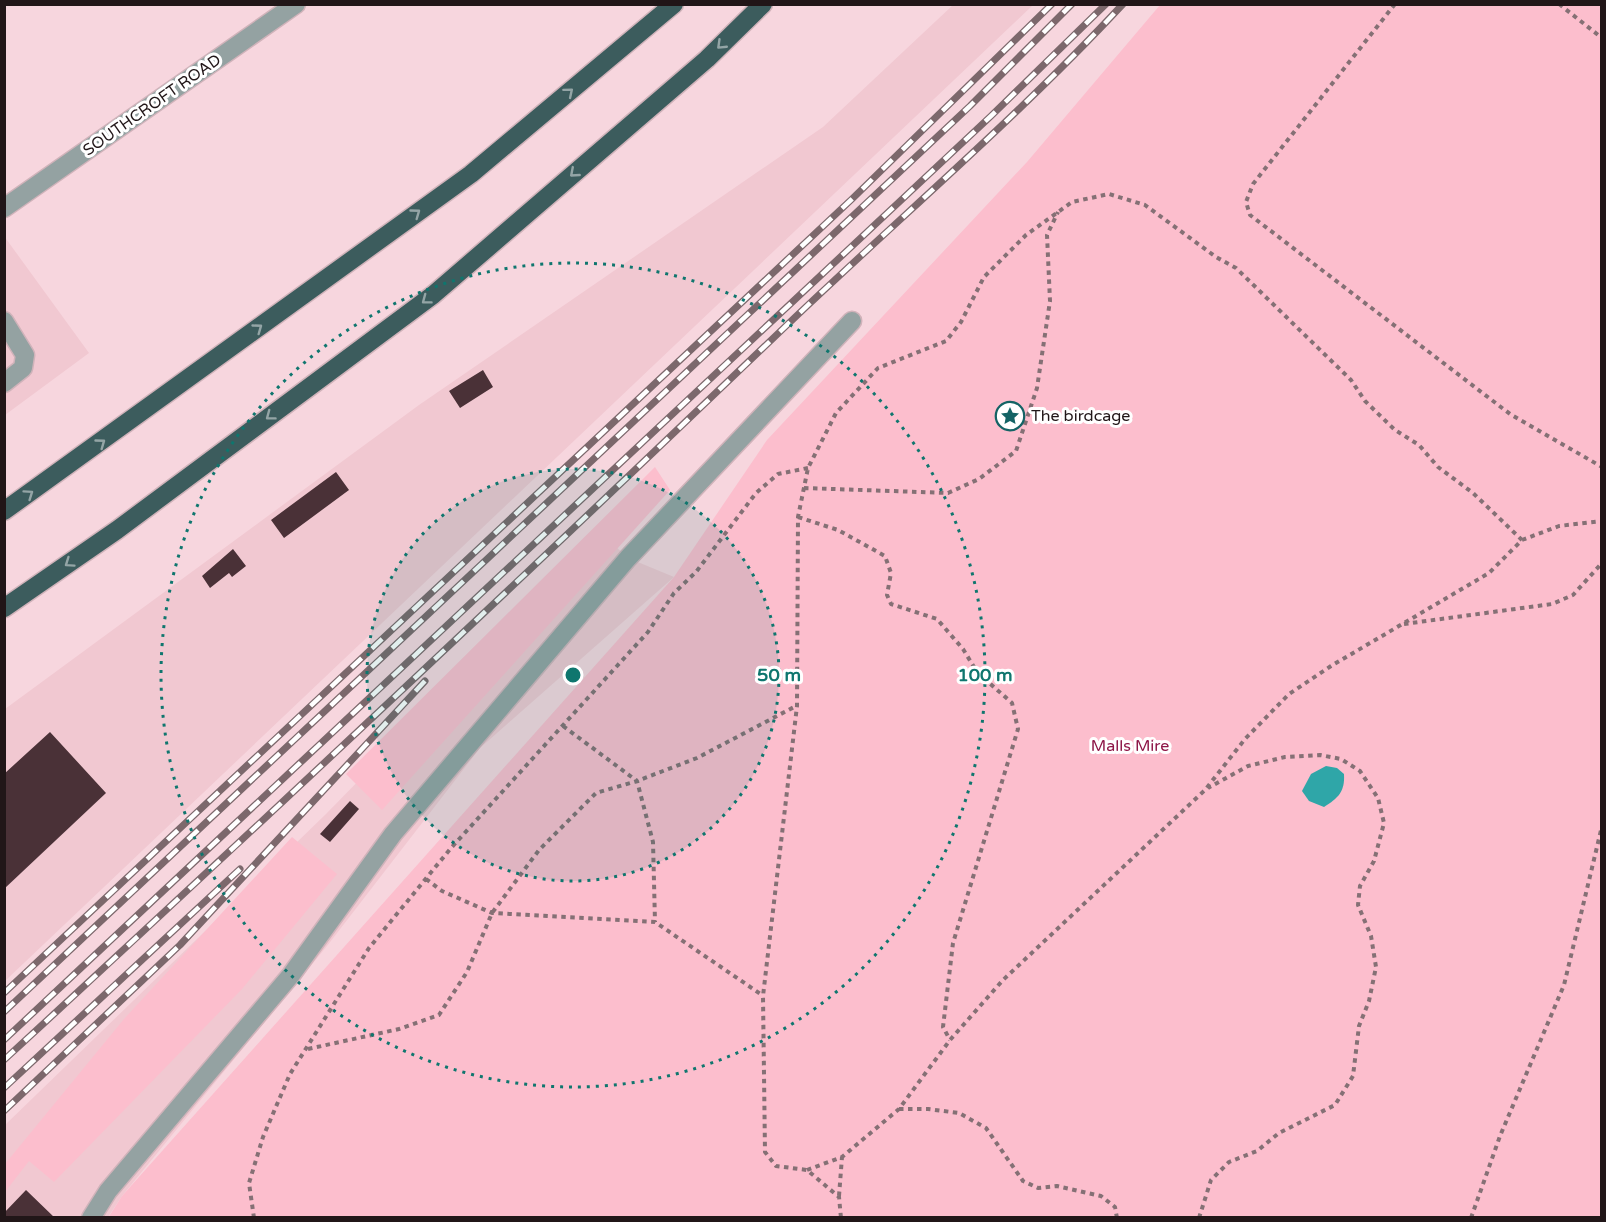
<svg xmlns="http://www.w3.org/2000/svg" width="1606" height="1222" viewBox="0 0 1606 1222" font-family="'Varela Round',sans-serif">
	<rect width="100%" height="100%" fill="#f7d6de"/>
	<path fill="#f1c8d1" d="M953,5H1033L5,981V709L419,405L823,127Z
		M4,236L89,353L5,415H4Z
		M601,533L628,558L674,577L480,748L327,946L122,1196L108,1217L5,1218V1125L326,814Z"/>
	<path fill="#fcbecd" d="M1160,5H1601V1217L108,1218L122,1196L674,577L767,440L1027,162Z
		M655,467L670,490L382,810L346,774Z
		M292,837L337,874L242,989L54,1182L29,1161L5,1192V1164L124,1019Z"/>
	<path fill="#2fa6a8" d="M1326,766L1337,768L1344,774C1345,792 1338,798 1324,807L1309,801L1302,791L1311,774Z"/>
	<path fill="#4a3137" d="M483,370L493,387L460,408L449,391Z
		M336,472L349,490L284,538L271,520Z
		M233,549L246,566L232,577L229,573L210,588L202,576Z
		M50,732L106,793L4,889V774Z
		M350,801L359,809L330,842L320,834Z
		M26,1190L55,1218H4V1213Z"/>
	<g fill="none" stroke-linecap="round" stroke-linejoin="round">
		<g stroke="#d0b3ba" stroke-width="21">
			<path id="minor" d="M4,208L296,4
				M4,321L25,355L23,368L4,383
				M91,1218L108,1191L291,975L393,834L628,558L852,321"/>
		</g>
		<g stroke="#d0b3ba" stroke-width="21">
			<path id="highway" d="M4,511L471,174L674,4
				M4,608L117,530L433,295L707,59L763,4"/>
		</g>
		<path stroke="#857075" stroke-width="4" stroke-dasharray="4.5 4.5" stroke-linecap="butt" d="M1395,4L1253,184L1246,202L1250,215L1510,414L1602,467
			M1559,4L1602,38
			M804,488L948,493L979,479L1016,451L1037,388L1050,301L1047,235L1058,212
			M798,517L838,530L885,556L891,573L887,595L891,604L937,619L963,649L977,672L1012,703L1018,729L953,943L943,1027L950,1040
			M1522,540L1559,526L1602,521
			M1404,624L1552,604L1573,595L1602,563
			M563,726L637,781L653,842L655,922
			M426,879L442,891L492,913L655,922L762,995
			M308,1049L399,1029L439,1015L467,972L492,913L539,850L596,793L637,781L697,758L796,706
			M899,1109H928L959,1113L986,1128L1023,1181L1038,1188L1057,1186L1101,1196L1115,1207L1117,1218
			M807,1170L842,1157L899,1109L950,1040L1003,980L1205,790L1245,739L1289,694L1331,666L1489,573L1522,540L1473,493L1438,467L1419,445L1395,430L1365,401L1351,380L1236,268L1216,257L1145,205L1109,194L1072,202L1026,235L984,277L961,322L946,341L878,368L836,413L808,468L798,517L797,706L763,996L765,1152L776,1166L807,1170L839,1197L841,1218
			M839,1196L842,1157
			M254,1218L249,1183L263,1137L290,1074L369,948L451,848L648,632L674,593L696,572L756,493L778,474L808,468
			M1199,1218L1211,1180L1229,1162L1257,1151L1279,1133L1335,1105L1353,1076L1359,1026L1369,1001L1376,967L1371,936L1358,905L1360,886L1374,861L1384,823L1378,798L1360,771L1341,759L1320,755L1285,757L1248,766L1208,788
			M1471,1218L1500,1136L1564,985L1602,826"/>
		<use href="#minor" stroke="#94a2a2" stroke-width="18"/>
		<use href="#highway" stroke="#3c5c5d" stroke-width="18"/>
		<g stroke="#7c686c" stroke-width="7">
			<path id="rail" d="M4,993L852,199L1052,4
				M4,1012L970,106L1072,4
				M4,1040L991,116L1106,4
				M4,1060C268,817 529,572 788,324C899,218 1018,117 1123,4
				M4,1088L240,869
				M4,1111L180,945L425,681"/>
		</g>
		<use href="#rail" stroke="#fff" stroke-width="4.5" stroke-dasharray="14" stroke-linecap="butt"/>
	</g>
	<defs><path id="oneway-chevron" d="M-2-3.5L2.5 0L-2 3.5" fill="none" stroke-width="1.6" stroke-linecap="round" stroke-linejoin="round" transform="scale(1.5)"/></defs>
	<g stroke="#94a5a6">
		<use href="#oneway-chevron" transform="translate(721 45) rotate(136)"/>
		<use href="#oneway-chevron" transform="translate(569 92) rotate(-40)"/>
		<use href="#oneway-chevron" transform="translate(574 173) rotate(139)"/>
		<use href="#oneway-chevron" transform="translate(416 213) rotate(-36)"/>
		<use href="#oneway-chevron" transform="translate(426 300) rotate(143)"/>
		<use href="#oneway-chevron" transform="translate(258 328) rotate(-36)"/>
		<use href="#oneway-chevron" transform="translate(270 416) rotate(143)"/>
		<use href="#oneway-chevron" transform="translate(101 443) rotate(-36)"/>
		<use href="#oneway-chevron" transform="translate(29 494) rotate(-35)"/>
		<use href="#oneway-chevron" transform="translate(69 563) rotate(145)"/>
	</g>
	<circle cx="573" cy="675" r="206" fill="#0f766e" fill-opacity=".12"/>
	<g fill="none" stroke="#0f766e" stroke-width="3" stroke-dasharray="3 6">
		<circle cx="573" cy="675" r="206"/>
		<circle cx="573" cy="675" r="412"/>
	</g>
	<defs>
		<g id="sight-ring" transform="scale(1.5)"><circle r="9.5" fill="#fff" stroke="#146365" stroke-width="1.5"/><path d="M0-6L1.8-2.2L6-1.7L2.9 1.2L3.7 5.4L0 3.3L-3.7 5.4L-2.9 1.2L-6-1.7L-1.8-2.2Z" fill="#146365"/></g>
	</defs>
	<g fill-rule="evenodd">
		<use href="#sight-ring" x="1010" y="416"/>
	</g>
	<g text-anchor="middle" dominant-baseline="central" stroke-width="6" stroke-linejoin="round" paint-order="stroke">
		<g font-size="16" fill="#211618" stroke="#fff">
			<text transform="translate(152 105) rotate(-35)">SOUTHCROFT ROAD</text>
		</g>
		<g font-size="16" fill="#211618" stroke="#fff" text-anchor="start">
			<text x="1031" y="416">The birdcage</text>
		</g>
		<g font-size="16" fill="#8e1748" stroke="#fff">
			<text x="1130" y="746">Malls Mire</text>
		</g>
	</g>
	<circle cx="573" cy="675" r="9" fill="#0f766e" stroke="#fff" stroke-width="3"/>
	<g font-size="18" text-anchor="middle" font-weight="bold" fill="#0f766e" stroke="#fff" stroke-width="6" stroke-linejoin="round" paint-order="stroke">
		<text x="779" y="681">50 m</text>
		<text x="985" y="681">100 m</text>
	</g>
	<rect width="1606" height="1222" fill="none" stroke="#211618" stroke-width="12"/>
</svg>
